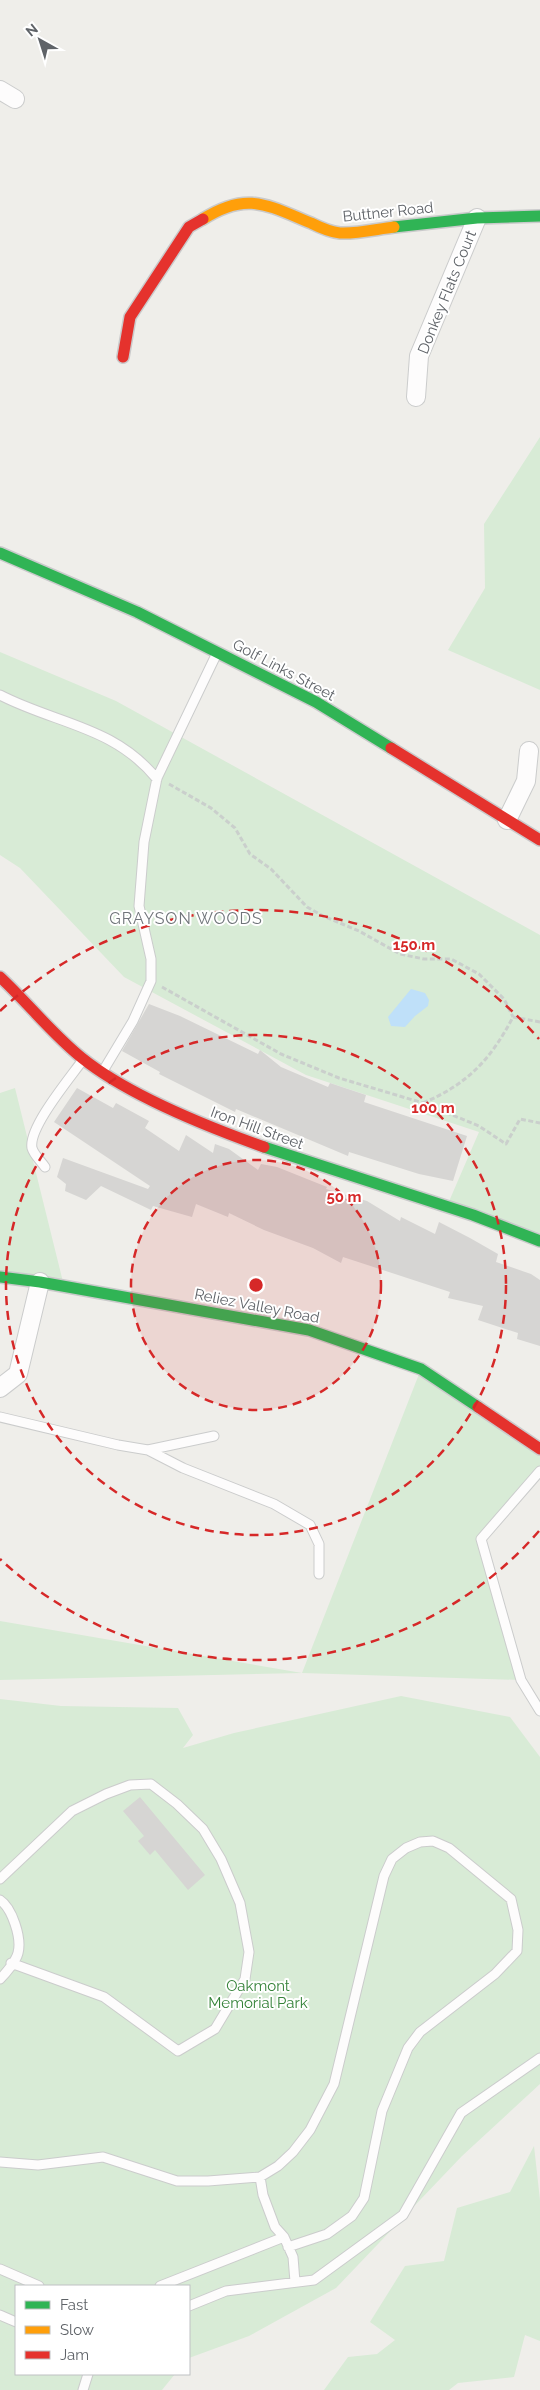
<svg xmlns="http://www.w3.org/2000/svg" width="540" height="2390" viewBox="0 0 540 2390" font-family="Raleway,sans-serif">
	<rect width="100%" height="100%" fill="#efeeea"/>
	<path fill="#d8ebd6" d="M540,437V690L448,650L485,588L484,524Z
		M0,652L116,701L540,935V1241L447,1206L479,1132L306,1075L124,977L20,868L0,855Z
		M15,1088L64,1286L0,1277V1093Z
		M421,1369L540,1449V1471L481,1539L521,1680L302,1673L0,1680V1621L302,1673Z
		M401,1696L510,1717L540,1757V2084L462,2156L336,2288L249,2336L189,2358V2286H16V2374H175L162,2390H0V1699L61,1706L178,1708L193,1735L183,1748L234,1733Z
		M534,2146L540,2200V2341L525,2335L514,2377L458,2383L449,2390H324L348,2357L377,2354L395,2340L370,2322L405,2266L444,2261L457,2208L510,2192Z"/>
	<path fill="#bfe0f9" d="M411,989L425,993L429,1000L428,1006L415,1016L405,1027L391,1026L388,1017Z"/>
	<path fill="#d6d5d3" d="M149,1004L180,1016L258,1054L260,1050L281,1067L328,1087L330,1083L366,1095L364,1102L467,1136L453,1181L419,1174L349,1152L348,1156L236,1109L235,1112L159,1074L160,1072L122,1051Z
		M77,1088L113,1108L116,1103L149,1121L145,1128L179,1151L186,1135L213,1153L215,1144L229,1149L258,1170L261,1164L277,1167L327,1187L326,1189L367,1201L400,1221L401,1217L435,1234L439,1222L470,1238L498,1254L496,1262L531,1274L540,1280V1346L517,1339L518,1333L478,1320L483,1306L448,1298L450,1292L343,1257L341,1263L313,1248L264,1230L229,1213L228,1217L196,1204L192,1217L153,1206L151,1210L101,1186L86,1200L65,1191L66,1184L57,1177L63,1158L148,1189L150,1186L54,1122Z
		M140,1797L205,1875L188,1890L155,1850L150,1855L138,1841L144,1836L123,1811Z"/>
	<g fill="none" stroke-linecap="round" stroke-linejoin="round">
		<g stroke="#cbcccc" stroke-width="11">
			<path id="lane" d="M0,695C56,724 114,726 157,779
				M103,1071L133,1021L151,981V959L139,906L144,842L157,778L217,653
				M45,1167C41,1161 34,1155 32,1148C28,1128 70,1078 82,1061
				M0,1417L118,1445L148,1450L183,1468L274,1504L310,1525L319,1544V1574
				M148,1450L214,1436
				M540,1471L481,1539L521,1680L540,1711
				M0,1879L72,1811L106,1794L130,1785L151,1784L177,1804L203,1829L221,1859L240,1903L249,1952L245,1979L215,2029L178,2051L104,1997L11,1963
				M0,1900C12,1908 22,1938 18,1953C16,1961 6,1973 0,1979
				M0,2162L38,2165L103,2157L177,2181H208L260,2177L278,2166L293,2152L310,2130L334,2084L384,1876L392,1859L406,1848L420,1842L433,1841L449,1848L511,1899L518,1930L517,1951L495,1974L420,2032L408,2048L382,2111L364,2198L352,2216L327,2234L288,2247
				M260,2177L263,2195L275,2227L284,2237L293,2257L295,2282
				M0,2269L39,2286
				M160,2286L284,2237
				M189,2306L226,2291L314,2280L403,2215L461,2113L540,2058
				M0,2315L16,2322
				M83,2390L88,2374"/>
		</g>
		<g stroke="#cbcccc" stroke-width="20">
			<path id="street" d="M0,90L15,99
				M416,397L419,356L477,218
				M507,820L526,781L529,751
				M0,1388L18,1374L40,1282"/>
		</g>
		<g stroke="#cacacb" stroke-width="14">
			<path id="fast" d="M394,227L477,218L540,216
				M0,553L137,612L316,702L391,748
				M264,1147L473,1215L540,1241
				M0,1277L40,1282L309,1330L421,1369L478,1407"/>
		</g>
		<g stroke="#cacacb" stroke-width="14">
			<path id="slow" d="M203,219C247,191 267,205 311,223C319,227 330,232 340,233C357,234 377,229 394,227"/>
		</g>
		<g stroke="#cacacb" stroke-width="14">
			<path id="jam" d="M123,357L130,317L189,227L203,219
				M391,748L540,840
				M0,977C28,1003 52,1034 82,1058C128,1095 208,1127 264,1147
				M478,1407L540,1449"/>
		</g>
		<path stroke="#cacfcc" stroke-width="3" stroke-dasharray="5 2.5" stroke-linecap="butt" d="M169,784L211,808L235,828L250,854L271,869L307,907L323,916L359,931L400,954L424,959H451L479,974L504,999L513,1017
			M162,987L281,1054L339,1078L423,1103
			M540,1022L513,1017C491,1059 468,1084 423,1103L479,1126L506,1144L520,1119L540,1123"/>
		<use href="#lane" stroke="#fdfcfc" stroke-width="9"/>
		<use href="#street" stroke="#fdfcfc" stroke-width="18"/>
		<use href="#fast" stroke="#30b455" stroke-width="11"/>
		<use href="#slow" stroke="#ff9f0a" stroke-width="11"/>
		<use href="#jam" stroke="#e5322d" stroke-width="11"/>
	</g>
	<circle cx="256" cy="1285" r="125" fill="#d62828" fill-opacity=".12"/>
	<g fill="none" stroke="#d62828" stroke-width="2.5" stroke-dasharray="9 6">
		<circle cx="256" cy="1285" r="125"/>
		<circle cx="256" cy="1285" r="250"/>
		<path d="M539 1531A375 375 0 0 1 0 1559M0 1011A375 375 0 0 1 539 1039"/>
	</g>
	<g text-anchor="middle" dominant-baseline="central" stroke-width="4" stroke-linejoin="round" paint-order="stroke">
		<g font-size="15" fill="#5f6368" stroke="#fff">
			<text transform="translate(388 212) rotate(-6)">Buttner Road</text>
			<text transform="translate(447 292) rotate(-68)">Donkey Flats Court</text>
			<text transform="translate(284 670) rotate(28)">Golf Links Street</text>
			<text transform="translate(257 1128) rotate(20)">Iron Hill Street</text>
			<text transform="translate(257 1306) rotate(11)">Reliez Valley Road</text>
		</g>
		<g font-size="15" fill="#348238" stroke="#fff">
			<text x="258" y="1986">Oakmont<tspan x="258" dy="17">Memorial Park</tspan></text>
		</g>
		<g font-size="16" letter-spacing="1" fill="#70757a" stroke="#fff">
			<text x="186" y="918">GRAYSON WOODS</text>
		</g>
	</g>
	<circle cx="256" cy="1285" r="8" fill="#d62828" stroke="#fff" stroke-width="2.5"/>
	<g font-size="15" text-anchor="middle" font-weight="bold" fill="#d62828" stroke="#fff" stroke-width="4" stroke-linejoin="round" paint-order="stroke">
		<text x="414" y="950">150 m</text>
		<text x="433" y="1113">100 m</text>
		<text x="344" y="1202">50 m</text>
	</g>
	<rect x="15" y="2285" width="175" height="90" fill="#ffffff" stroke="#bfc1c3"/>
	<rect x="25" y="2301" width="25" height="8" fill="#30b455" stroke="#bfc1c3"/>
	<text x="60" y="2310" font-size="15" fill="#5f6368">Fast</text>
	<rect x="25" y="2326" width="25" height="8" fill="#ff9f0a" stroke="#bfc1c3"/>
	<text x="60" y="2335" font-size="15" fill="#5f6368">Slow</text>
	<rect x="25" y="2351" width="25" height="8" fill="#e5322d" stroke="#bfc1c3"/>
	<text x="60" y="2360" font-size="15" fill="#5f6368">Jam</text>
	<g transform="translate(40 40) rotate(321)" stroke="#ffffff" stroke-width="4" paint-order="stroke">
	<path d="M0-4L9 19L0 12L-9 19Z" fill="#5f6368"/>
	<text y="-8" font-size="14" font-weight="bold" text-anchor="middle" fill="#5f6368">N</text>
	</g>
</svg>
